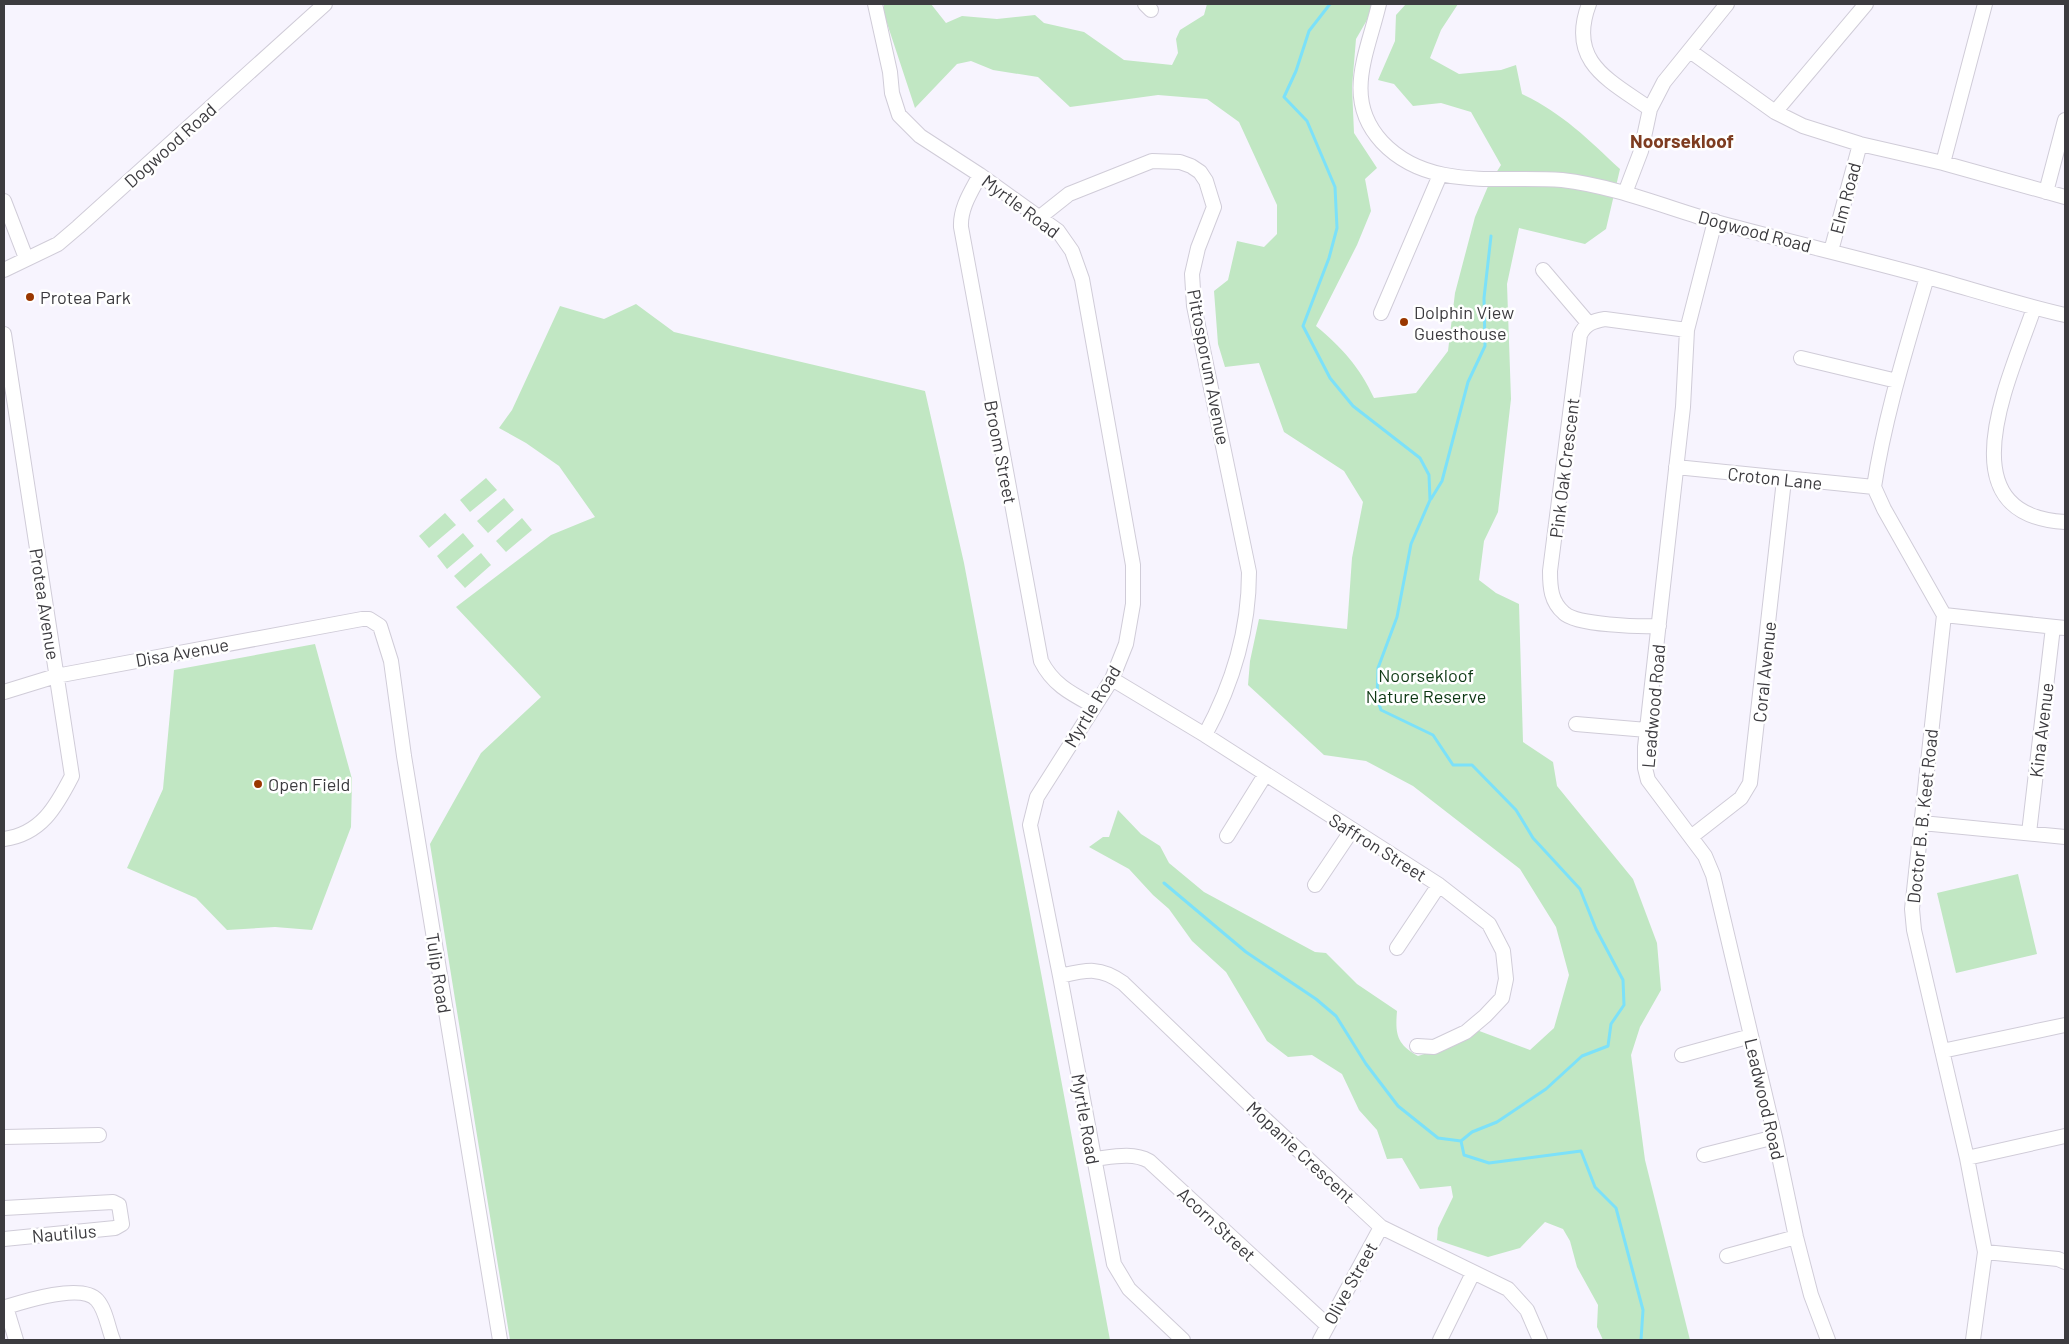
<svg xmlns="http://www.w3.org/2000/svg" width="2069" height="1344" viewBox="0 0 2069 1344" font-family="Barlow,sans-serif">
	<rect width="100%" height="100%" fill="#f7f4fe"/>
	<path fill="#c1e7c3" d="M884,4H931L946,23L962,16L997,19L1035,15L1044,23L1084,32L1124,60L1172,65L1178,53L1176,39L1180,30L1204,15L1207,4H1372L1367,20L1356,39L1352,87L1354,133L1377,168L1365,179L1371,211L1357,245L1316,326C1342,348 1359,366 1374,398L1416,393L1448,351L1455,293L1475,217L1489,184L1501,165L1471,112L1441,103L1413,106L1394,84L1378,80L1395,41L1396,15L1406,4H1458L1441,30L1430,58L1459,74L1501,70L1516,65L1522,94C1562,113 1587,138 1620,169L1606,229L1585,244L1519,228L1507,284L1511,399L1498,512L1484,541L1479,580L1496,593L1519,604L1523,742L1553,762L1557,786L1633,879L1657,943L1661,990L1640,1027L1631,1055L1645,1160L1690,1340H1603L1597,1327L1598,1305L1577,1267L1570,1241L1563,1229L1545,1222L1520,1248L1488,1257L1437,1240L1438,1228L1453,1197L1451,1186L1420,1189L1402,1158L1387,1159L1377,1130L1359,1110L1342,1074L1312,1055L1288,1057L1267,1041L1226,972L1192,941L1169,909L1153,895L1129,869L1089,847L1103,837H1109L1118,810L1141,834L1160,846L1169,863L1204,892L1315,952L1326,953L1357,984L1397,1011C1395,1035 1397,1044 1418,1056L1437,1050L1474,1029L1530,1050L1554,1028L1569,975L1556,927L1520,869L1413,786L1366,761L1324,755L1248,685L1250,661L1259,619L1347,629L1352,558L1363,502L1344,471L1284,432L1259,363L1225,367L1218,344L1214,291L1228,280L1237,241L1264,247L1277,234V205L1239,122L1207,99L1158,95L1070,107L1038,77L993,70L971,61L957,64L915,108L884,14Z
		M636,304L674,332L925,391L964,563L1110,1340H510L430,844L481,753L541,697L456,607L551,535L595,517L559,466L526,443L499,428L512,410L560,306L604,319Z
		M486,478L497,490L470,512L460,500Z
		M504,498L514,510L488,533L477,521Z
		M445,513L456,525L429,548L419,536Z
		M522,518L532,530L506,552L496,541Z
		M463,533L474,546L447,569L437,556Z
		M481,553L491,565L465,588L454,576Z
		M315,644L352,779L351,827L312,930L275,927L227,930L196,898L127,868L163,789L174,670Z
		M2018,874L2037,954L1956,973L1937,893Z"/>
	<g fill="none" stroke-linecap="round" stroke-linejoin="round">
		<path stroke="#7ce1f9" stroke-width="3" d="M1330,4L1309,31L1296,71L1284,97L1307,121L1335,187L1337,228L1329,258L1303,326L1330,378L1353,406L1420,458L1429,475L1430,500L1411,544L1397,617L1378,668L1377,698L1381,710L1433,735L1453,765H1472L1516,810L1533,838L1580,889L1596,929L1623,980L1624,1005L1611,1024L1608,1046L1582,1056L1546,1089L1497,1122L1472,1132L1461,1141L1464,1155L1489,1163L1581,1151L1595,1187L1616,1208L1643,1310L1641,1340
			M1431,499L1442,481L1468,382L1485,346L1484,298L1491,236
			M1164,883L1246,952L1316,999L1336,1016L1366,1064L1398,1106L1438,1138L1461,1141"/>
		<g stroke="#d0ccd8" stroke-width="16">
			<path id="minor" d="M875,4L890,72L892,93L899,115L920,136L980,175L1058,231L1072,251L1082,279L1133,565V604L1126,644L1112,679L1037,797L1030,825L1060,976L1114,1264L1129,1289L1183,1340
				M1145,4L1151,10
				M1379,4C1368,52 1342,99 1382,142C1429,192 1500,175 1562,180C1614,186 1665,207 1716,222C1785,241 1855,257 1924,276C1971,289 2017,304 2065,315
				M1589,4C1567,62 1609,80 1650,109
				M1690,51L1775,112L1803,126L1860,144L1943,163L2065,197
				M1775,112L1866,4
				M1943,163L1985,4
				M980,175C971,192 960,208 961,227L1041,661C1053,685 1072,694 1094,706
				M2046,192L2065,120
				M1625,193L1641,151L1650,109L1664,82L1727,4
				M4,201L26,258
				M1040,217L1069,194L1152,161L1180,162L1191,166L1200,172L1206,181L1214,207L1198,248L1192,274L1194,306L1249,572C1249,631 1233,683 1205,735
				M1715,221L1687,330L1683,407L1645,747V768L1648,780L1705,856L1713,875L1775,1137L1796,1237L1811,1295L1828,1340
				M1831,251L1860,144
				M4,270L58,244L78,227L325,4
				M1543,270L1589,324
				M2034,308C2011,376 1942,515 2065,522
				M1381,313L1440,175
				M4,334L72,776C56,807 41,834 4,839
				M1801,358L1897,381
				M1676,467L1874,487
				M1874,487L1884,509L1944,615L1912,909L1914,930L1967,1158L1985,1252L1973,1340
				M1874,487C1885,415 1907,346 1927,277
				M1944,615L2065,628
				M1659,626C1641,627 1576,625 1564,613C1551,602 1550,588 1550,571L1580,335C1585,324 1593,321 1605,319L1687,330
				M1112,679L1205,735L1439,885L1489,924L1503,951L1506,979L1502,998L1485,1016L1466,1032L1434,1047L1417,1046
				M4,692L56,676L362,619H369L380,626L391,661L404,756L500,1340
				M1576,724L1647,730
				M1922,823L2065,837
				M2029,833L2053,627
				M1227,836L1265,775
				M1691,837L1741,798L1750,783L1784,480
				M1315,885L1352,830
				M1397,948L1439,885
				M1060,976C1086,970 1100,966 1123,983L1252,1107L1381,1227L1508,1289L1527,1310L1540,1340
				M1942,1051L2065,1025
				M1682,1055L1751,1036
				M4,1137L99,1135
				M1704,1155L1775,1137
				M1967,1158L2065,1136
				M1094,1159C1112,1157 1133,1152 1149,1161L1327,1325
				M4,1208L113,1202L119,1205L122,1224L115,1228L4,1239
				M1985,1252L2058,1259L2065,1262
				M1727,1256L1796,1237
				M4,1307H6L16,1340
				M6,1307C25,1301 82,1283 97,1300C106,1310 108,1328 113,1340
				M1320,1340L1381,1227
				M1440,1340L1473,1273"/>
		</g>
		<use href="#minor" stroke="#fff" stroke-width="14"/>
	</g>
	<g fill="#9a3700" stroke="#fff" stroke-width="2">
		<circle cx="30" cy="297" r="5"/>
		<circle cx="1404" cy="322" r="5"/>
		<circle cx="258" cy="784" r="5"/>
	</g>
	<g text-anchor="middle" dominant-baseline="central" stroke-width="5" stroke-linejoin="round" paint-order="stroke">
		<g font-size="18" fill="#3c3b3f" stroke="#fff">
			<text transform="translate(170 145) rotate(-42)">Dogwood Road</text>
			<text transform="translate(1845 198) rotate(-75)">Elm Road</text>
			<text transform="translate(1021 206) rotate(37)">Myrtle Road</text>
			<text transform="translate(1755 231) rotate(15)">Dogwood Road</text>
			<text transform="translate(1209 367) rotate(79)">Pittosporum Avenue</text>
			<text transform="translate(1001 452) rotate(79)">Broom Street</text>
			<text transform="translate(1564 468) rotate(-83)">Pink Oak Crescent</text>
			<text transform="translate(1775 478) rotate(6)">Croton Lane</text>
			<text transform="translate(45 604) rotate(81)">Protea Avenue</text>
			<text transform="translate(182 652) rotate(-10)">Disa Avenue</text>
			<text transform="translate(1764 672) rotate(-84)">Coral Avenue</text>
			<text transform="translate(1092 706) rotate(-59)">Myrtle Road</text>
			<text transform="translate(1653 706) rotate(-85)">Leadwood Road</text>
			<text transform="translate(2041 730) rotate(-83)">Kina Avenue</text>
			<text transform="translate(1922 816) rotate(-84)">Doctor B. B. Keet Road</text>
			<text transform="translate(1378 847) rotate(32)">Saffron Street</text>
			<text transform="translate(439 973) rotate(81)">Tulip Road</text>
			<text transform="translate(1765 1099) rotate(77)">Leadwood Road</text>
			<text transform="translate(1086 1119) rotate(80)">Myrtle Road</text>
			<text transform="translate(1301 1152) rotate(43)">Mopanie Crescent</text>
			<text transform="translate(1217 1224) rotate(43)">Acorn Street</text>
			<text transform="translate(64 1233) rotate(-5)">Nautilus</text>
			<text transform="translate(1350 1283) rotate(-61)">Olive Street</text>
		</g>
		<g font-size="18" fill="#3c3b3f" stroke="#fff" text-anchor="start">
			<text x="40" y="297">Protea Park</text>
			<text x="1414" y="312">Dolphin View<tspan x="1414" dy="21">Guesthouse</tspan></text>
			<text x="268" y="784">Open Field</text>
		</g>
		<g font-size="18" fill="#0c3712" stroke="#fff">
			<text x="1426" y="675">Noorsekloof<tspan x="1426" dy="21">Nature Reserve</tspan></text>
		</g>
		<g font-size="19" font-weight="bold" fill="#7e3c20" stroke="#fff">
			<text x="1682" y="140">Noorsekloof</text>
		</g>
	</g>
	<rect width="2069" height="1344" fill="none" stroke="#3c3b3f" stroke-width="10"/>
</svg>
